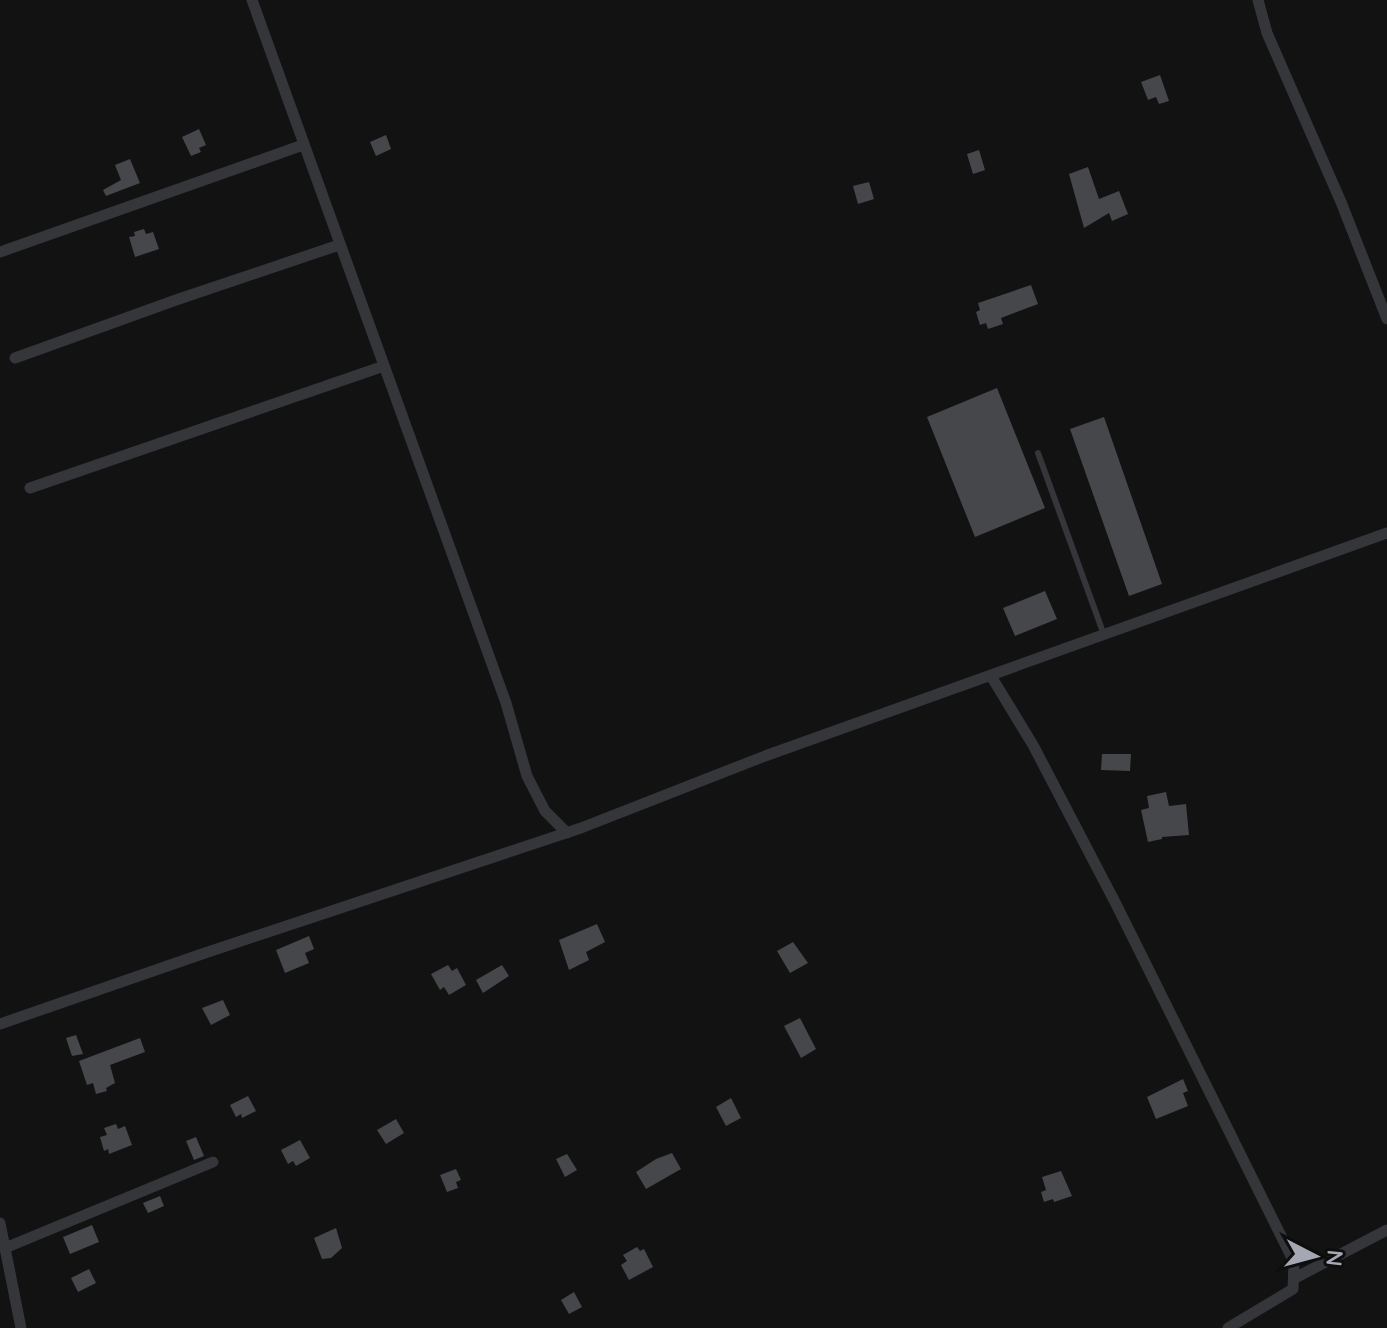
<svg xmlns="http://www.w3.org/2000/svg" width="1387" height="1328" viewBox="0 0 1387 1328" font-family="Quicksand,sans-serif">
	<rect width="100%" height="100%" fill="#121213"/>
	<path fill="#46474b" d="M1160,75L1169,101L1159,104L1156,97L1148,100L1141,82Z
		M199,129L206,145L199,148L201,152L191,156L182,137Z
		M386,135L391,149L376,156L370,142Z
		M979,150L985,170L973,174L967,154Z
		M130,159L140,183L106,196L103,190L121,180L115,165Z
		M1088,167L1099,199L1119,191L1128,214L1112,221L1109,213L1084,228L1069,174Z
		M869,182L874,199L858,204L853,186Z
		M144,229L146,234L153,232L159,249L135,257L129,237L135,236L134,232Z
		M1031,285L1038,304L1001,318L1003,324L988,329L986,323L980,325L976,312L980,310L978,303Z
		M997,388L1045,508L975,537L927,417Z
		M1104,417L1162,584L1129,596L1070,429Z
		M1045,591L1057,619L1015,636L1003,608Z
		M1102,754H1131L1130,771L1101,770Z
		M1166,792L1169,806L1186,804L1189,835L1162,837V839L1148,842L1141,810L1149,808L1147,796Z
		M597,924L605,942L586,952L589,960L569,970L559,940Z
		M309,936L314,949L305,953L309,963L285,973L276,950Z
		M793,942L808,963L790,973L777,951Z
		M448,965L452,971L457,968L466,985L449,995L444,987L440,990L431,974Z
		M502,965L509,976L483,993L476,980Z
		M223,1000L230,1015L211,1025L202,1008Z
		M800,1018L816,1049L801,1058L784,1026Z
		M76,1035L83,1054L72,1056L66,1038Z
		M140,1038L145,1052L110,1065L115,1083L106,1088L107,1091L96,1094L93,1083L87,1085L79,1061Z
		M1183,1079L1188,1091L1183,1093L1188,1106L1156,1119L1147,1097Z
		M248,1096L256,1111L242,1118L241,1114L236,1117L230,1105Z
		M731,1098L741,1118L726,1126L716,1107Z
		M396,1119L404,1133L386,1144L377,1130Z
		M116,1124L118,1129L125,1126L132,1145L109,1154L108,1149L104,1151L100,1137L107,1135L104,1128Z
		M196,1137L204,1156L194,1160L186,1141Z
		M300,1140L310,1158L296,1166L293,1161L288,1164L281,1150Z
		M672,1153L681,1169L646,1189L636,1172L656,1159Z
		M567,1154L577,1170L565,1177L556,1159Z
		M456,1169L461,1180L456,1182L458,1188L447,1192L440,1175Z
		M1061,1171L1072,1196L1054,1202L1053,1199L1044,1202L1041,1192L1046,1190L1042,1177Z
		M160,1196L164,1206L148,1213L143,1203Z
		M92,1225L99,1242L70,1254L63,1237Z
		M336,1228L342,1248L331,1258L322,1259L314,1238Z
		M637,1247L640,1251L644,1249L653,1267L629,1280L621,1265L627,1261L623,1255Z
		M89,1269L96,1283L78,1292L71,1278Z
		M574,1292L582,1307L569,1314L561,1300Z"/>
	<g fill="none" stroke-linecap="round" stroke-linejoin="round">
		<path stroke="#35363a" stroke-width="6" d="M1038,453L1104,635"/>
		<path stroke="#35363a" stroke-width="11" d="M252,0L506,703L527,776L545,811L567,833
			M1258,0L1267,33L1341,202L1387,319
			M0,252L303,145
			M15,358L176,300L339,245
			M30,488L384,366
			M991,676L1033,745L1116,904L1294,1262L1293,1289L1228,1328
			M0,1024L202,954L581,828L765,756L1387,533
			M0,1223L21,1328
			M5,1248L213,1162
			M1295,1278L1387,1230"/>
	</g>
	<g transform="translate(1315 1256) rotate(96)" stroke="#0d0d0e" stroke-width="6" paint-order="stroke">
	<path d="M0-6L14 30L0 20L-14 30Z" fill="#a5a8b2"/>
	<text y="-12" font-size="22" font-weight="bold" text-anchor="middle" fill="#a5a8b2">N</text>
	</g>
</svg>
